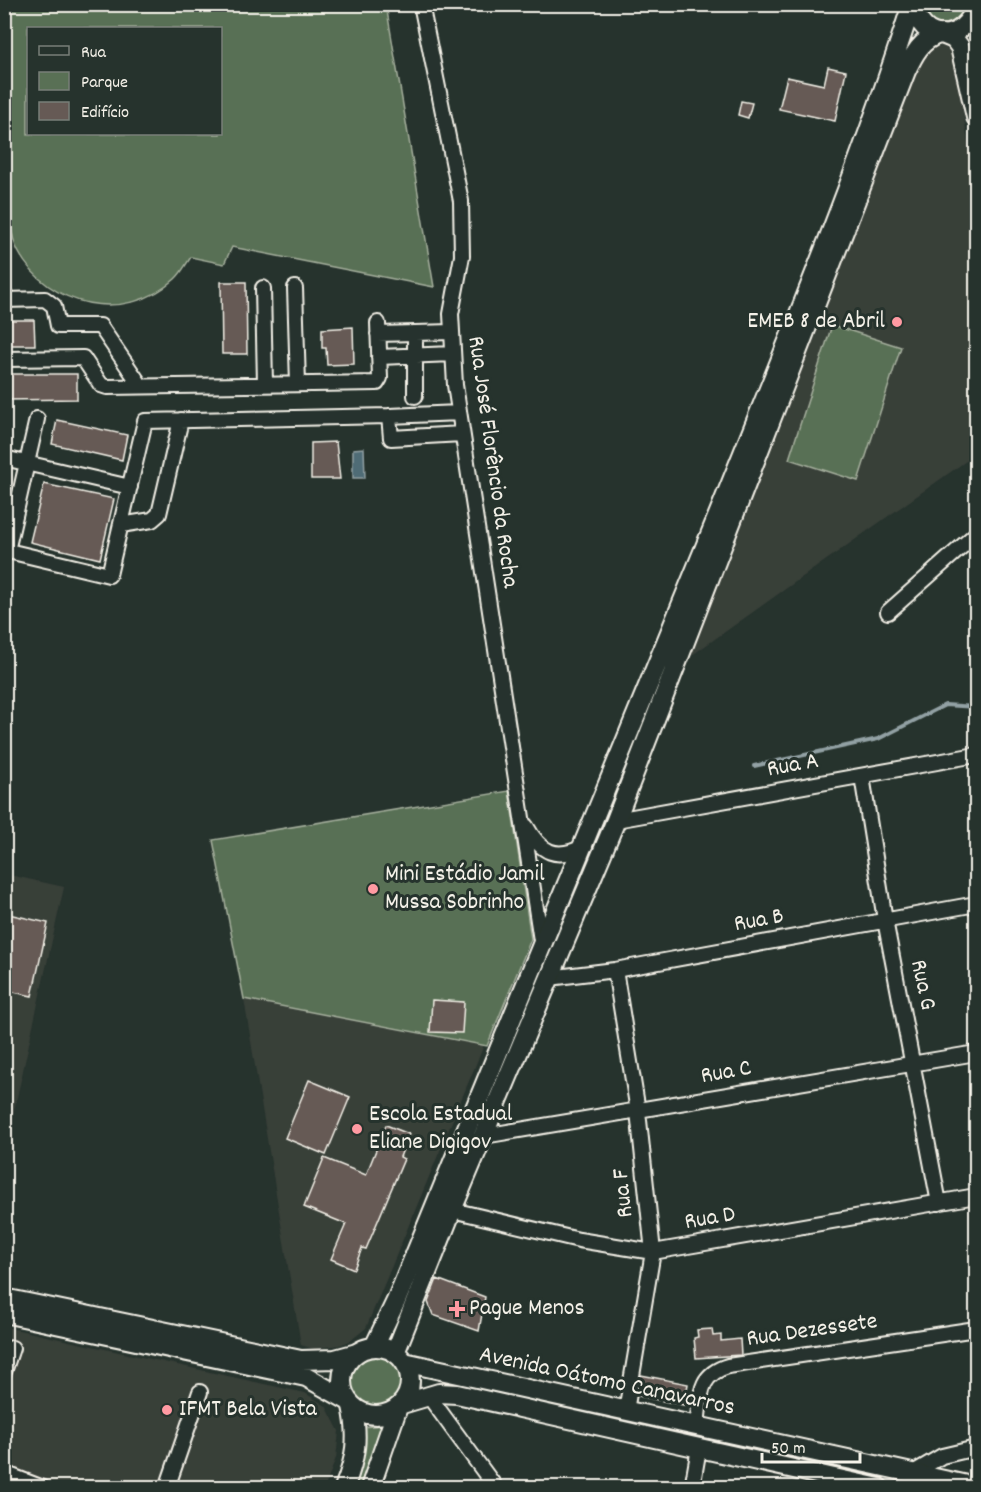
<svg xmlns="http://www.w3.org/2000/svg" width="981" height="1492" viewBox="0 0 981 1492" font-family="Dekko,sans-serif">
	<rect width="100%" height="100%" fill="#26332d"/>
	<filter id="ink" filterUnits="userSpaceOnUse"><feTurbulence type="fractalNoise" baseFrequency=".0167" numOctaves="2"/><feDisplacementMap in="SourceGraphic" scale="12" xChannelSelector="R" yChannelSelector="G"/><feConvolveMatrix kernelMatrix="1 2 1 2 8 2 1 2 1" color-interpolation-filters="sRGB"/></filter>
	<g filter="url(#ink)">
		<path fill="#393f39" d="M941,46L948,48L955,64L976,190V454L688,658L918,64L933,49Z
			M5,874L64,887L5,1151Z
			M244,999L484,1045L366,1328L350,1341L340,1345L314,1349L301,1345Z
			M5,1327L305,1393L326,1406L339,1431L336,1458L325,1487L5,1488Z"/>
		<path fill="#597055" stroke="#a6b09e" stroke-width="1.5" fill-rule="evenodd" d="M4,5H386L434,287L232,247L224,264L191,257C186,264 181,274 175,279C126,324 48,308 18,251C12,240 11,227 9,215L5,212ZM28,28H220V134H28Z
			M921,5H968L956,23L941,28L927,19Z
			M832,325L901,347L858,481L789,459Z
			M509,791L531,939L487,1046L244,999L213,840Z
			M348 1383a29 29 0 1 1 58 0a29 29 0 1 1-58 0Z
			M384,1425L359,1487L352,1488L362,1460V1427Z"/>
		<path fill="#506c76" stroke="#92a1a4" stroke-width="1.5" d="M364,448L365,478H353V449Z"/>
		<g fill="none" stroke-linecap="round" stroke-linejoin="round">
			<path stroke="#92a1a4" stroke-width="4" d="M754,766L878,739L945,705L976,707"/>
		</g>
		<path fill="#665a55" stroke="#f4f1e8" stroke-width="1.5" d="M828,67L846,71L835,121L779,109L787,77L824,85Z
			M741,101L752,103L748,118L738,115Z
			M221,282H246L247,354H222Z
			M5,320H34L35,345H6Z
			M353,327L354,364L327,365L326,348H322V329Z
			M6,374H77V399L6,400Z
			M57,420L127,435L122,460L52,444Z
			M336,442L340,479H311V443Z
			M44,484L114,499L100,559L30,542Z
			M4,913L48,923L32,996L4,990Z
			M432,1000L464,1002L462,1033L430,1032Z
			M309,1080L350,1097L326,1155L285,1138Z
			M386,1125L409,1134L400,1157L404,1159L366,1249L362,1248L354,1269L331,1259L346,1224L304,1207L324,1158L366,1175Z
			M437,1279L485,1297L479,1331L433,1315L428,1302Z
			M712,1329L713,1336L721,1335V1341L740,1339L741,1355L696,1358L694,1338L698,1337L697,1330Z
			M641,1375L688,1384L684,1405L638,1396Z"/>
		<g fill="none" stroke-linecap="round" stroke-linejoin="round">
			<g stroke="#f4f1e8" stroke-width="18">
				<path id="minor" d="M421,4L461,201L462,256L451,314L455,385L542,947
					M263,288L265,384
					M295,288L298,384
					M4,300L45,299L54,306L58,326H100L141,386
					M378,334L452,332
					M379,357L453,354
					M4,359L83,358L101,385L107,387L377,383L380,378L378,323
					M415,396V333
					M459,413L389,416L391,438L462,434
					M4,458L130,487
					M121,525L152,520L159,514L181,420
					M4,550L109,575L145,421L389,416
					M7,551L37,419
					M888,612L976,534
					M862,776L885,920L939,1203
					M616,820L976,755
					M526,826C541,853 556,861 585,846
					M615,970L638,1111L653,1252L626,1411
					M549,978L615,970L976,904
					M484,1136L976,1053
					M452,1210L579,1240L653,1252L976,1196
					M4,1372L12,1348
					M428,1395L496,1488
					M697,1425C701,1398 697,1375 728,1366L976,1329
					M4,1473L43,1488
					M913,1473L942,1456L976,1448
					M167,1488L200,1392
					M692,1488L699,1448"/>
			</g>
			<g stroke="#f4f1e8" stroke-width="22">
				<path id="major" d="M914,4C919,45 965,44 976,5
					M942,34L954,39L960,47L976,117
					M4,1298L301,1360L335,1359L357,1353
					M4,1313L306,1377L347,1400
					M342 1381a34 34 0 1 1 68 0a34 34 0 1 1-68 0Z
					M374,1347L396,1301C507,1036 616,770 723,503C789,338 858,174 912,4
					M395,1353L452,1210L616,820L906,71C914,54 921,40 939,34
					M404,1362L976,1487
					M402,1404L439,1393L457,1394L879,1488
					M344,1488C356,1458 359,1437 352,1406
					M370,1488L398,1407"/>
			</g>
			<use href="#minor" stroke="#26332d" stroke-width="14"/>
			<use href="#major" stroke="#26332d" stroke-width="18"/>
		</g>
	</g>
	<g fill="#ff9aa2" stroke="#26332d" stroke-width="2">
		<circle cx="897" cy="322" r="6"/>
		<circle cx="373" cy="889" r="6"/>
		<circle cx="357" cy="1129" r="6"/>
		<path d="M454 1300h6v6h6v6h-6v6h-6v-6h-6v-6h6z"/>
		<circle cx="167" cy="1410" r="6"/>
	</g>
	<g text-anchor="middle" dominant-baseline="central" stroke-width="6" stroke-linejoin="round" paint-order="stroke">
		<g font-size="24" fill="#f4f1e8" stroke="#26332d" text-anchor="start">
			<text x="885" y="322" text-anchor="end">EMEB 8 de Abril</text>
			<text x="385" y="875">Mini Estádio Jamil<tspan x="385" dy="28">Mussa Sobrinho</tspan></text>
			<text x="369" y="1115">Escola Estadual<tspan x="369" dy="28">Eliane Digigov</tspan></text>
			<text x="469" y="1309">Pague Menos</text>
			<text x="179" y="1410">IFMT Bela Vista</text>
		</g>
		<g font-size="24" fill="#f4f1e8" stroke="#26332d">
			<text transform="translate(492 462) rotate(82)">Rua José Florêncio da Rocha</text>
			<text transform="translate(793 766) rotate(-10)">Rua A</text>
			<text transform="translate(759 921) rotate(-10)">Rua B</text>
			<text transform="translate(922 985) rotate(78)">Rua G</text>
			<text transform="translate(726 1073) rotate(-10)">Rua C</text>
			<text transform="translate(624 1193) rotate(-96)">Rua F</text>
			<text transform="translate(710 1219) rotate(-10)">Rua D</text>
			<text transform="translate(812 1331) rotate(-8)">Rua Dezessete</text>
			<text transform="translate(607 1382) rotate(12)">Avenida Oátomo Canavarros</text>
		</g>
	</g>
	<rect width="981" height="1492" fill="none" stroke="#26332d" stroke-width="24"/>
	<rect x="12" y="12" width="957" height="1468" fill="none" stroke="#f4f1e8" stroke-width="2" filter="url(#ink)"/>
	<rect x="27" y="27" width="195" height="108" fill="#26332d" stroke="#787f78" stroke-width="1.5"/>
	<rect x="39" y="46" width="30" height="9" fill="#26332d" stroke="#787f78" stroke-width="1.5"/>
	<text x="81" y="57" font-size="18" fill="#f4f1e8">Rua</text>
	<rect x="39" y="72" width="30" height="18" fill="#597055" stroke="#787f78" stroke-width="1.5"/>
	<text x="81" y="87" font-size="18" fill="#f4f1e8">Parque</text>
	<rect x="39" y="102" width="30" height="18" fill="#665a55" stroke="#787f78" stroke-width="1.5"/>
	<text x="81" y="117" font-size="18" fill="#f4f1e8">Edifício</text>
	<path d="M762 1453v9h98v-9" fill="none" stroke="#f4f1e8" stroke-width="3"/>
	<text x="771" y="1453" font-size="18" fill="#f4f1e8" stroke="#26332d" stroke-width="4.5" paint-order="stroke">50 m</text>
</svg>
